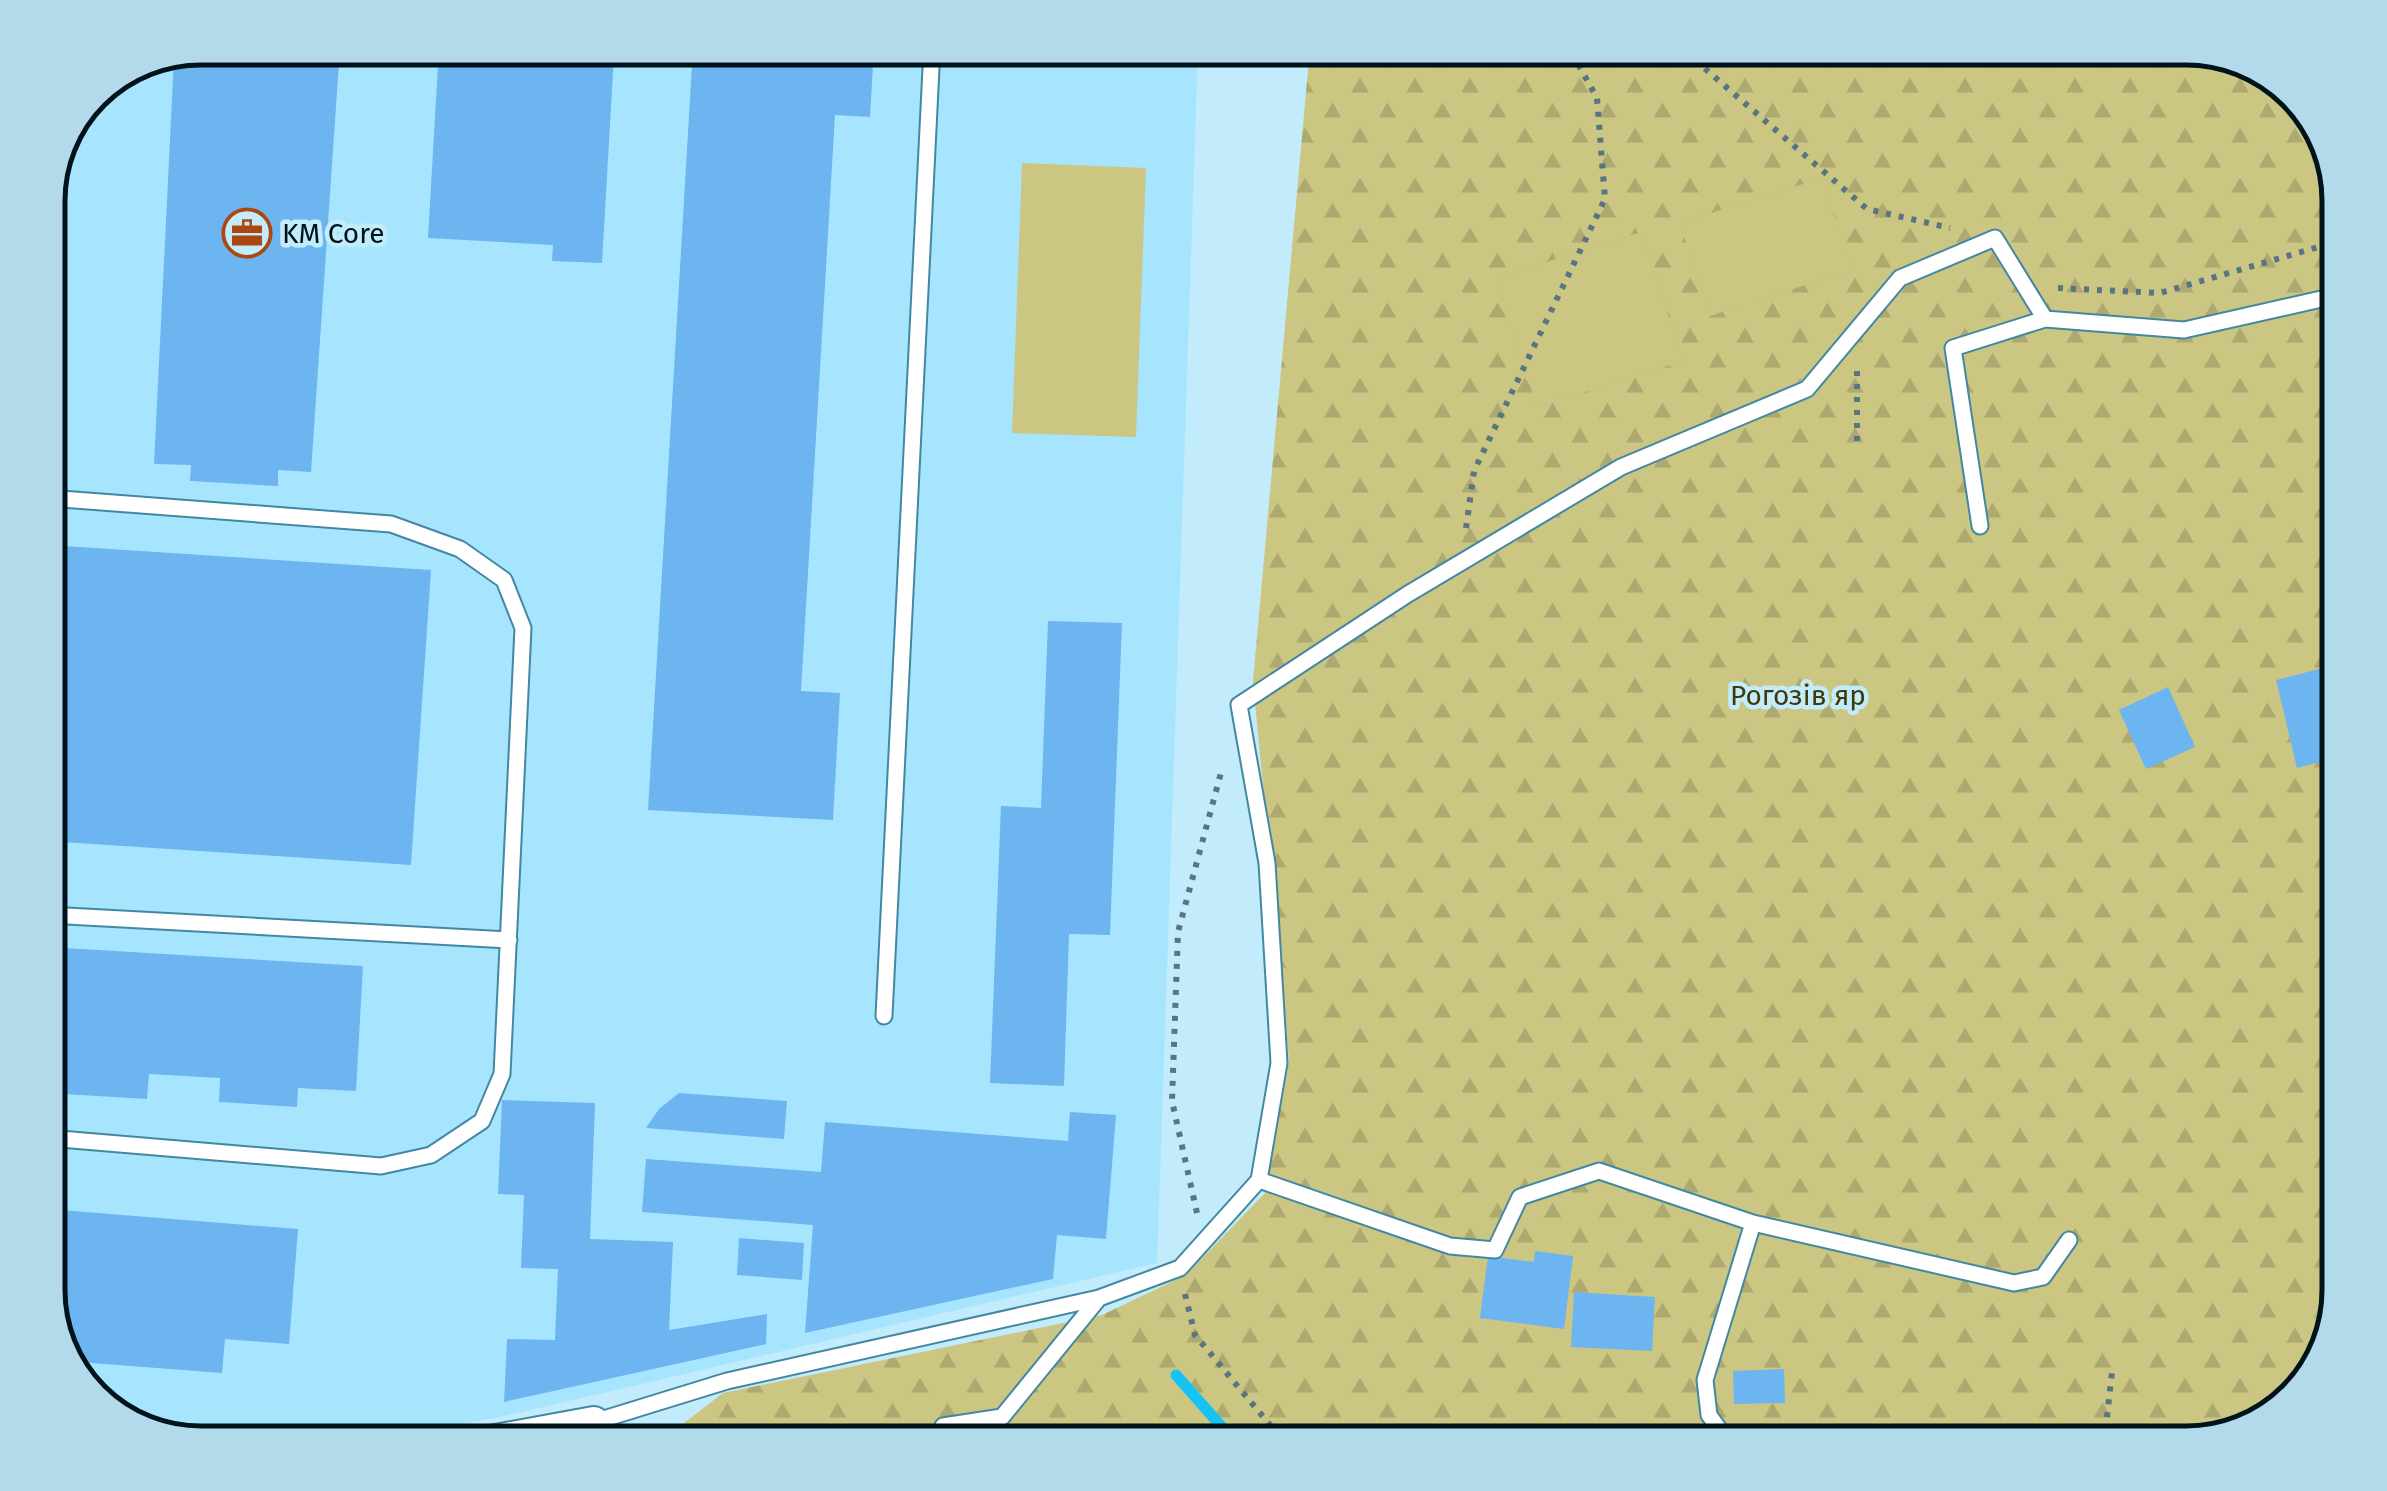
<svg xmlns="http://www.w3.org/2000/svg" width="2387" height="1491" viewBox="0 0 2387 1491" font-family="'Fira Sans',sans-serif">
	<defs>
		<pattern id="forest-firs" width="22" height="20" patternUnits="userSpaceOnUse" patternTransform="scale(2.5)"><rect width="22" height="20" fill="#cbc682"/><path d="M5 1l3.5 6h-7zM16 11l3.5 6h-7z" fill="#ada970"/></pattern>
	</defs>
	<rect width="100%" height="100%" fill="#c2ebfc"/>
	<path fill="#a6e5fd" d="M201,48H1198L1157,1263L505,1416L364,1443H201L116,1418L68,1367L48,1299V192L93,92Z"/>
	<path fill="url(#forest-firs)" d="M1310,48H2186L2271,73L2319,124L2339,192V1290L2314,1375L2262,1423L2186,1443H669L675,1430L723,1393L1102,1315L1186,1275L1265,1193L1289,1060L1253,681Z"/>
	<path fill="#cbc682" d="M1022,163L1146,168L1136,437L1012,433Z
		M1822,178L1852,270L1710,316L1680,223Z
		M1642,232L1683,361L1537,407L1496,278Z"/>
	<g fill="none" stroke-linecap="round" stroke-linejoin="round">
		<path stroke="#15c4f4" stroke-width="11" d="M1176,1375L1236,1443"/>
	</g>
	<path fill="#6cb5f0" d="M201,48H340L311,472L278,470V486L190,481L191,465L154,464L174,59Z
		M439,48H674L673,59L614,55L602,263L552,261L553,245L428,238Z
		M693,48H874L870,117L835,115L801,691L840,693L833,820L648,810Z
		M48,545L431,570L411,865L48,841Z
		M1048,621L1122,623L1110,935L1069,934L1064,1086L990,1083L1001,806L1041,808Z
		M2339,664V757L2297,768L2276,680Z
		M2168,687L2195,747L2146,769L2119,710Z
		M48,947L363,966L356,1091L298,1088L297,1107L219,1102L220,1078L149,1074L147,1099L48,1093Z
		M679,1093L787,1101L784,1139L646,1128L659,1109Z
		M502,1100L595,1103L590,1239L673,1242L669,1330L767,1314L766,1344L504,1402L507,1339L555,1340L558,1269L521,1268L524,1195L498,1194Z
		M1070,1112L1116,1115L1106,1239L1057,1235L1053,1279L805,1333L813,1225L642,1212L646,1159L821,1172L825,1122L1068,1141Z
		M48,1209L298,1229L289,1344L225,1339L222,1373L66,1361L48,1299Z
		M739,1238L804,1243L802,1280L737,1275Z
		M1535,1251L1573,1256L1564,1329L1480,1318L1488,1256L1534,1262Z
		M1574,1292L1655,1297L1652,1351L1571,1347Z
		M1784,1369L1785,1403L1734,1404L1733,1371Z"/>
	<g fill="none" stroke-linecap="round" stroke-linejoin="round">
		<g stroke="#4288a2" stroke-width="19">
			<path id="service" d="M48,498L391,524L460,549L504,580L523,628L502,1074L482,1121L431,1155L381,1166L48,1138
				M1980,526L1953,348L2045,319L2184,330L2339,295
				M48,915L509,940
				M884,1016L932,48
				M1259,1180L1450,1246L1495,1250L1520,1197L1599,1171L1753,1223L2014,1283L2043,1277L2069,1240
				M943,1426L1002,1417L1099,1298
				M599,1443L594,1422L727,1381L1099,1298L1180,1268L1259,1180L1279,1063L1267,863L1239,705L1408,594L1621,467L1807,389L1900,278L1995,238L2045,319
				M1729,1443L1709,1415L1705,1380L1753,1223"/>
		</g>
		<g stroke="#4288a2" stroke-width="34">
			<path id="minor" d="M479,1443L594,1422"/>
		</g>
		<path stroke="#587581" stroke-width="6" stroke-dasharray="5 8" stroke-linecap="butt" d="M1689,48L1703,67L1867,209L1950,228
			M2058,288L2160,293L2339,241
			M1857,371V445
			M1466,528L1474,471L1605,199L1597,98L1569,48
			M1197,1213L1172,1101L1178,932L1222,769
			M1185,1294L1195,1335L1285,1443
			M2104,1443L2112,1372"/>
		<use href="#service" stroke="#fff" stroke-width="15"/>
		<use href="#minor" stroke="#fff" stroke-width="30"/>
	</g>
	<defs>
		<g id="office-ring" transform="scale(2.5)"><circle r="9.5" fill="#c2ebfc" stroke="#ab4810" stroke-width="1.5"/><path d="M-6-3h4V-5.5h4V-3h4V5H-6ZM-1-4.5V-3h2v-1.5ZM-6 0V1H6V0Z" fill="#ab4810"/></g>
	</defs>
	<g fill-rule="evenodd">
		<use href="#office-ring" x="247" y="233"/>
	</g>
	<g text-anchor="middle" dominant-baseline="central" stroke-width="9" stroke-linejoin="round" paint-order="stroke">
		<g font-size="28" fill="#00131b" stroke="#c2ebfc" text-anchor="start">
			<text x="282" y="233">KM Core</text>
		</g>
		<g font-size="28" fill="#3f3a06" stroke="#c2ebfc">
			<text x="1798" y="695">Рогозів яр</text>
		</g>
	</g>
	<path d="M0 0H2387V1491H0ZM201 65H2186A136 136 0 0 1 2322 201V1290A136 136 0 0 1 2186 1426H201A136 136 0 0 1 65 1290V201A136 136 0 0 1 201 65Z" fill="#b2daea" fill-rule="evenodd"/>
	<path fill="none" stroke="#00131b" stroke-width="5" d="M201 65H2186A136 136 0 0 1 2322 201V1290A136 136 0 0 1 2186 1426H201A136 136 0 0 1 65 1290V201A136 136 0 0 1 201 65Z"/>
</svg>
